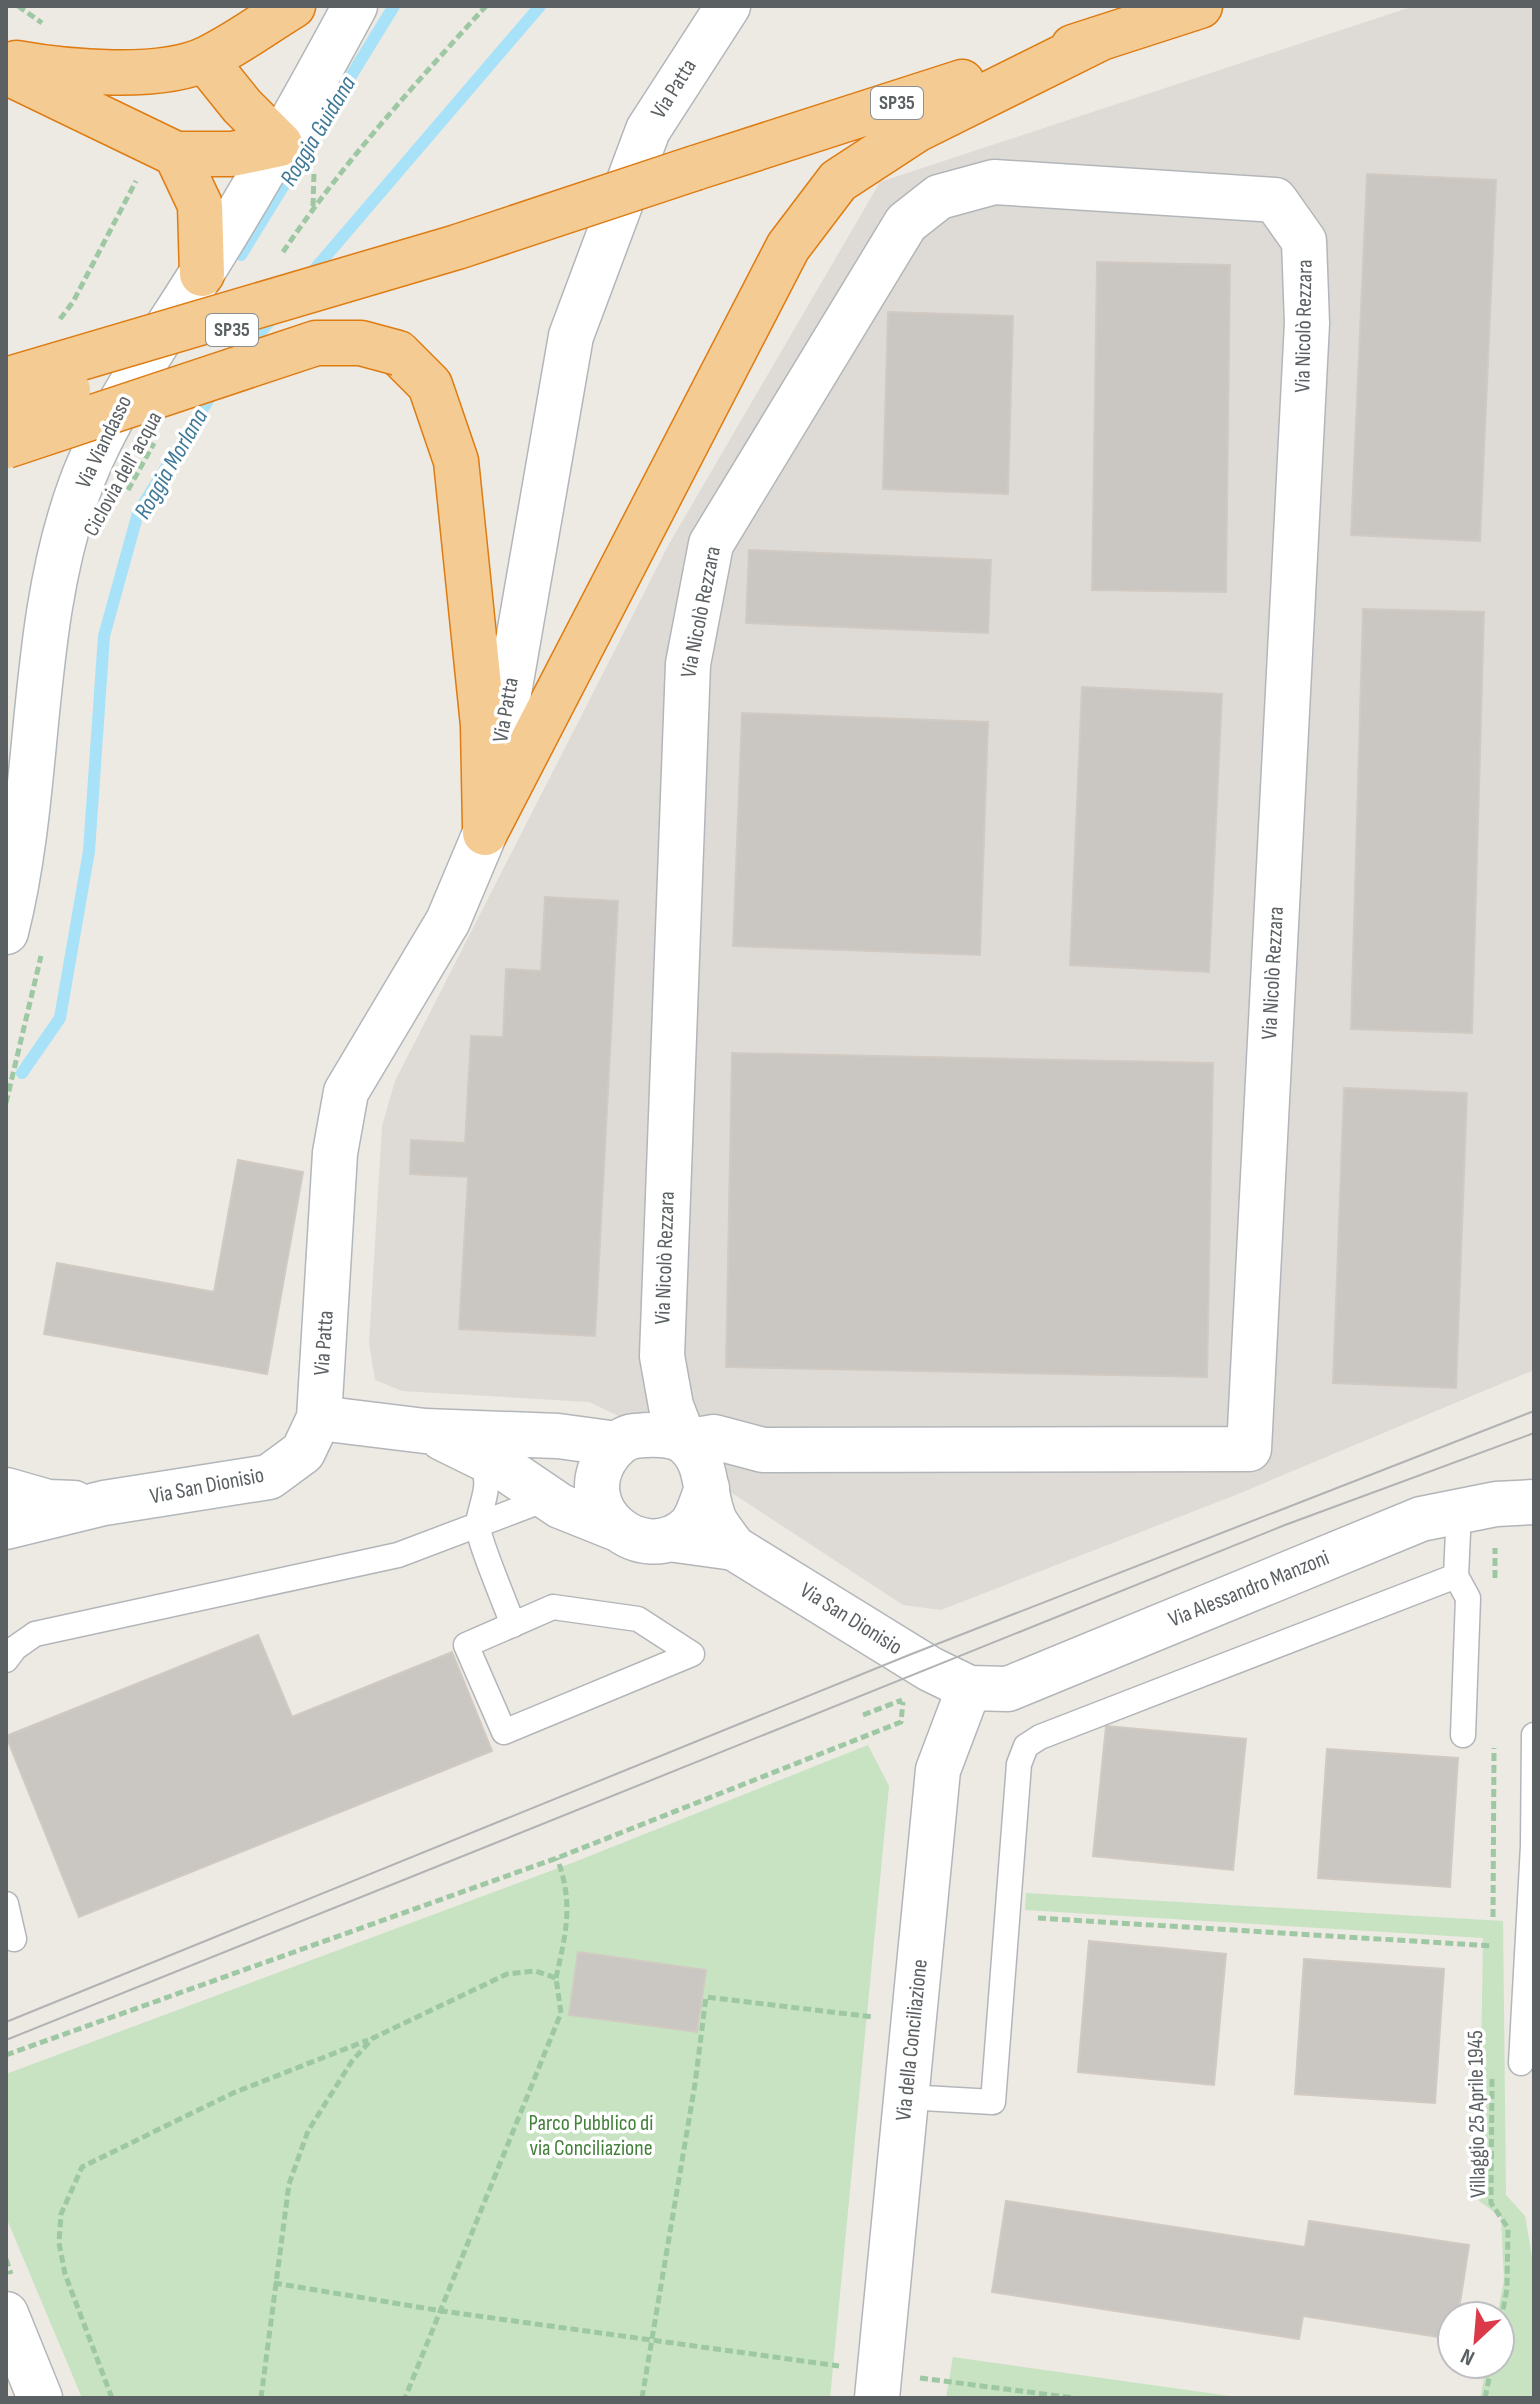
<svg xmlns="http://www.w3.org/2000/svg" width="1540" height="2404" viewBox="0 0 1540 2404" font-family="'Sofia Sans Condensed',sans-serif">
	<rect width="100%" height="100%" fill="#ede9e3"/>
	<path fill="#dedbd7" d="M1414,6H1534V1370L1238,1494L941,1610L903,1605L706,1476L657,1434L589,1402L402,1391L375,1380L369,1343L382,1126L395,1081L669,544L880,182Z"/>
	<path fill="#c7e3c1" d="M868,1745L889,1786L830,2398H82L6,2217V2074L572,1863Z
		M1026,1893L1503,1921L1506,2195L1525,2216L1534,2268V2398H1480L1487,2364H1500V2316H1497L1504,2280L1501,2217L1479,2201L1483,1938L1025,1910Z
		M953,2357L1244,2398H946Z"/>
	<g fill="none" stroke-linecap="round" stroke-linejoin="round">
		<path stroke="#a8e2f8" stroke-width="12" d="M241,255L394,6
			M308,277L540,6
			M243,353L275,315
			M22,1073L60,1018L89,851L104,636L138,513L215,389"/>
	</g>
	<path fill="#cac6c2" stroke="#d1cac2" stroke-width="2" d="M1367,174L1496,180L1480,541L1351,535Z
		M1097,262L1230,265L1226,592L1092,590Z
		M888,312L1013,316L1008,494L883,489Z
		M749,550L991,560L988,633L746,623Z
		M1363,609L1484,612L1472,1033L1351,1029Z
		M1082,687L1222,694L1209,972L1070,965Z
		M742,713L988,722L980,955L733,946Z
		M545,897L618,901L595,1336L459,1329L468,1177L410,1174L411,1140L465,1143L471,1036L503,1037L506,969L541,971Z
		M732,1053L1213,1063L1207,1377L726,1367Z
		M1344,1088L1467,1093L1456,1388L1333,1383Z
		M238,1160L303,1172L267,1374L44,1334L57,1263L214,1292Z
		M258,1635L292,1717L452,1652L492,1751L79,1917L6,1736Z
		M1106,1726L1246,1739L1233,1870L1093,1856Z
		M1327,1749L1458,1758L1450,1887L1318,1878Z
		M1089,1941L1226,1954L1214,2085L1078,2072Z
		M578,1952L706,1970L697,2032L569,2015Z
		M1304,1959L1444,1969L1435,2103L1295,2094Z
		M1006,2201L1305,2247L1309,2221L1469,2245L1458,2316H1452V2339L1303,2316L1299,2339L992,2292Z"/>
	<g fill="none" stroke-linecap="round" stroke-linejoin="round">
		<g stroke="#b3b6b9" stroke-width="27">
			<path id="lane" d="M478,1458C494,1483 483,1496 478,1523C476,1536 507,1607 513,1625
				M1459,1511L1456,1576L1468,1598L1463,1735
				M553,1607L638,1619L692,1654L504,1732L466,1645Z
				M6,1660L15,1648L35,1634L398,1555L538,1502L554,1505
				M6,1904L14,1939
				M1521,2063L1533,1846L1534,1735
				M906,2097L993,2102L1019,1764L1026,1746L1040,1737L1456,1576"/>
		</g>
		<g stroke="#b3b6b9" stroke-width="47">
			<path id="street" d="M994,182L1275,200L1304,241L1307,323L1249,1449L763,1450L714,1437L685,1442L671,1406L662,1356L688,664L711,544L906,223L939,197Z
				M494,779L571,336L648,130L728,6
				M319,1418L425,1431L558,1436L617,1444
				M442,1438L507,1470L560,1506L615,1528
				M707,1488C702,1500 698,1518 689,1527C644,1570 566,1509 610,1452C617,1444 624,1437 635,1436C650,1434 675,1433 687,1444C711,1466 702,1496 716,1523C721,1531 728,1540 734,1548
				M669,1539L734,1548L930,1669L969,1688L1008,1689L1421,1519L1496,1504L1534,1502
				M877,2398L938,1770L969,1688"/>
		</g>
		<g stroke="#b2b7ba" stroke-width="47">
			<path id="secondary" d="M6,932C43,785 28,628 81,484C108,412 160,340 201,274C256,187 306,97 355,6
				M6,1490L48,1502L74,1503
				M6,1527L104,1503L269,1477L303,1452L319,1418L335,1153L346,1092L448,921L485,833
				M6,2314L40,2398"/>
		</g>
		<g stroke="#de7c12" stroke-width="47">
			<path id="highway" d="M1073,47L1200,6
				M205,60L242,106L280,144
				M16,63C66,72 161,81 208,58C237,44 265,23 293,6
				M6,72L176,154L200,205L202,274
				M176,154H232L280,144
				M695,168L962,82
				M398,353L430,385L456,461L483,725L485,826
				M485,833L788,247L838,181L916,130L1099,39"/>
		</g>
		<path stroke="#9ec8a3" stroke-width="5" stroke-dasharray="8 4" stroke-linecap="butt" d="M18,6L42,23
			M313,206L314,172
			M283,252C342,164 415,84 486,6
			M60,319L73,302L136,181
			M128,490L154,443
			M6,1103L41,956
			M1495,1578V1548
			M863,1715L902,1700
			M1493,1917L1494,1748
			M1038,1918L1493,1946
			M556,1978C566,1932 574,1904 557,1858
			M6,2055L557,1858L901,1722L903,1702
			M1492,2079L1491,2203L1508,2228L1507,2289L1500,2325
			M6,2259L11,2274
			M274,2283L442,2311L839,2366
			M920,2378L1075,2398
			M112,2398L65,2274L59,2243L61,2214L82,2167L233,2093L368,2040
			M261,2398L289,2184L308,2131L352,2061L373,2038L507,1974L535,1971L556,1978L561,2013L405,2398
			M642,2398L695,2084L706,1997L873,2017
			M1485,2398L1492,2364"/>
		<use href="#lane" stroke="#fff" stroke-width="24"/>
		<use href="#street" stroke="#fff" stroke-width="44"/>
		<use href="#secondary" stroke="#fff" stroke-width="44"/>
		<use href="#highway" stroke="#f4cb92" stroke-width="44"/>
		<path stroke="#b1b2b3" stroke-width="2" d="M6,2022L909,1655L1534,1411
			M6,2040L1285,1525L1534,1433"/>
		<g stroke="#de7c12" stroke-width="47" stroke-linecap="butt">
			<path id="highway-bridge" d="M6,380L457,247L695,168
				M6,413L68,390
				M6,446L316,343H361L398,353"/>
		</g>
		<use href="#highway-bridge" stroke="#f4cb92" stroke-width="44"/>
	</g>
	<g text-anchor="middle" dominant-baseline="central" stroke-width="7" stroke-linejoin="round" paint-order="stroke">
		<g fill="#fff" stroke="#8c9092" stroke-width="2">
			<rect x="871" y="87" width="52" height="32" rx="6"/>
			<rect x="206" y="314" width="52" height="32" rx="6"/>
		</g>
		<g font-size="20" font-weight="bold" fill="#5b6063">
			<text x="897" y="103">SP35</text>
			<text x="232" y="330">SP35</text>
		</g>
		<g font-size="22" fill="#5b6063" stroke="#fff">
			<text transform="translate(674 89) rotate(-58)">Via Patta</text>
			<text transform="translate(1304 326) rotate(-89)">Via Nicolò Rezzara</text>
			<text transform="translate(104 442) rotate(-64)">Via Viandasso</text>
			<text transform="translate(123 474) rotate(-61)">Ciclovia dell' acqua</text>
			<text transform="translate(701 612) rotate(-79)">Via Nicolò Rezzara</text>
			<text transform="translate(506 710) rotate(-80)">Via Patta</text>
			<text transform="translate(1273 973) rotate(-87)">Via Nicolò Rezzara</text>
			<text transform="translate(665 1258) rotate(-88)">Via Nicolò Rezzara</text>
			<text transform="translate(324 1343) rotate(-86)">Via Patta</text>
			<text transform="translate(207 1486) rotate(-11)">Via San Dionisio</text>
			<text transform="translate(1249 1589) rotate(-22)">Via Alessandro Manzoni</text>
			<text transform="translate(851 1619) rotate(32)">Via San Dionisio</text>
			<text transform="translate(912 2040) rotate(-84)">Via della Conciliazione</text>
			<text transform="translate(1477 2114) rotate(-91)">Villaggio 25 Aprile 1945</text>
		</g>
		<g font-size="22" fill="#44813b" stroke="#fff">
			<text x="591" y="2123">Parco Pubblico di<tspan x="591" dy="25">via Conciliazione</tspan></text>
		</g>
		<g font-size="24" font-style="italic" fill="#407997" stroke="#fff">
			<text transform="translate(318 131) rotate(-59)">Roggia Guidana</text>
			<text transform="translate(171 464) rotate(-60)">Roggia Morlana</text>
		</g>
	</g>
	<rect width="1540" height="2404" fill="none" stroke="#5b6063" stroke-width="16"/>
	<g transform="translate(1476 2340) rotate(206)"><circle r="38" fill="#ffffff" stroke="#bdbfc1" stroke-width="2"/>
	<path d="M0-6L14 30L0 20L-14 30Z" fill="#db3b48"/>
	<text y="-12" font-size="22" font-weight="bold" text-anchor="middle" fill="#5b6063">N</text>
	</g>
</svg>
